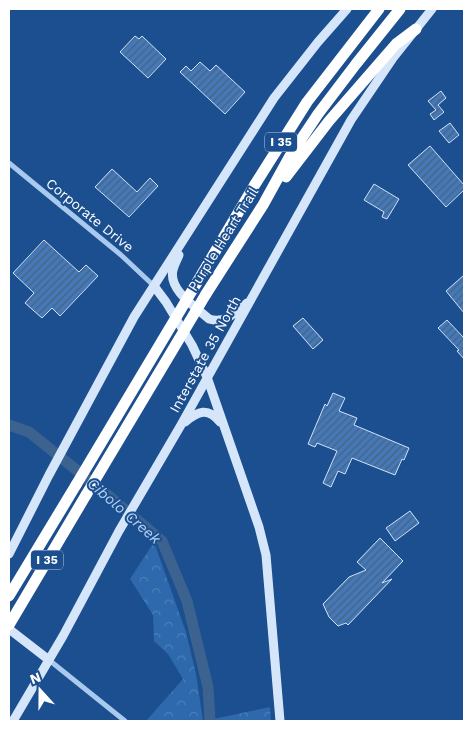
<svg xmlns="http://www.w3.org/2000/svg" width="473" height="730" viewBox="0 0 473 730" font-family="'Work Sans',sans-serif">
	<defs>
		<pattern id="forest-crowns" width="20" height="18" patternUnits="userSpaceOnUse" patternTransform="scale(1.25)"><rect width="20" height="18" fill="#2e69ad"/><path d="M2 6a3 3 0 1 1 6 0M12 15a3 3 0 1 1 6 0" fill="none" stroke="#4d80b9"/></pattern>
		<pattern id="building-hatch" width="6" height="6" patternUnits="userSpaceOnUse" patternTransform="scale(1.25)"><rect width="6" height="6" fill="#4478b7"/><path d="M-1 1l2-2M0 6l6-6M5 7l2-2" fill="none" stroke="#486282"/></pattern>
	</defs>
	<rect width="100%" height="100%" fill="#1b4f8f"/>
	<path fill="url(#forest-crowns)" d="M154,542L186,632L196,674L203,721H146L183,679L168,654L154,641L153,615L130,579Z
		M270,707L271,721H204Z"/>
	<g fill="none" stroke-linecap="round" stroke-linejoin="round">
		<path stroke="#3c6290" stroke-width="11" d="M9,425L29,432L109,496L162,541L187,601L208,687L210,721"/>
	</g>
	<path fill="url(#building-hatch)" stroke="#cfe3fa" d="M135,36L139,39L142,36L166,59L148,78L120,52Z
		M200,62L210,71L216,65L245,92L225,114L180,72L186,66L191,71Z
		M441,91L446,98L438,105L444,112L434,120L430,114L436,110L428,101Z
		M450,123L459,135L449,143L439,131Z
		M430,146L464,185V190L446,207L408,165Z
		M112,169L137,192L150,178L158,186L129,217L95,187Z
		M374,184L399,199L387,219L382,217L384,212L364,200Z
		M44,240L79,272L86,265L98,276L60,316L52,308L42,318L25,303L34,293L13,273Z
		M464,275V313L446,291Z
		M303,318L323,340L313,349L293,326Z
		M447,320L464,338V359L457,351L459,350L438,328Z
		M333,393L345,398L339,411L357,418L354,425L409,448L404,460L402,459L395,475L352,458L345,474L338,471L331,487L323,483L337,451L317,443L315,447L308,444L325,404L327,406Z
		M410,511L419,523L395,541L386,528Z
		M380,538L403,561L382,583L392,579L348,625L346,623L338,626L329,617L323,604L349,577L366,570L357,562Z"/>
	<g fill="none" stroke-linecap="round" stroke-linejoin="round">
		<path stroke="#a9c9ee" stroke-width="5" d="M9,163L121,255L154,286
			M49,660L125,721"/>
		<path stroke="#d6e6fa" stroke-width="9" d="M179,255C177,260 174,265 173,270C168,290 196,307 209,319C225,324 235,313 247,303
			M154,286L166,302L192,345L207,377L259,527L266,555L280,721
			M185,422C198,411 208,407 220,422
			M9,554L49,475L134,317L274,98L318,42L347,9
			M9,629L49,660
			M13,721L63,636L119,531L181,425L351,120L393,58L432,9"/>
		<path stroke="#fff" stroke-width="11" d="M286,177L329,121L396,44L416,29
			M196,284L254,186L307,102L379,9
			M206,294L263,205L290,156L318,114L356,64L400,9
			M9,596L76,485
			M9,625L86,495"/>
		<path stroke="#fff" stroke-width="11" d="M76,485L196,284
			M86,495L206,294"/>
	</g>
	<g text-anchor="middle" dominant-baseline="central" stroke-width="4" stroke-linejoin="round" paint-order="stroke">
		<g fill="#1b4f8f" stroke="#bbcadd" stroke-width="1">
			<rect x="265" y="132.5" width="32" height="19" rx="4"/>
			<rect x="31" y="550.5" width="32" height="19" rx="4"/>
		</g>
		<g font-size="12" font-weight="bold" fill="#fff">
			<text x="281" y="142">I 35</text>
			<text x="47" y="560">I 35</text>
		</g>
		<g font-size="14" fill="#fff" stroke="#1b4f8f">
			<text transform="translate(90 215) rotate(39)">Corporate Drive</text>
			<text transform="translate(223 239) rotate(-58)">Purple Heart Trail</text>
			<text transform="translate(205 354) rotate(-61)">Interstate 35 North</text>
		</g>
		<g font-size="15" font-style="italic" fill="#b5d3f5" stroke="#1b4f8f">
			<text transform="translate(124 511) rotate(41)">Cibolo Creek</text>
		</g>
	</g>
	<rect width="473" height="730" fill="none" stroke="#ffffff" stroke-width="20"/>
	<g transform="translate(40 690) rotate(339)" stroke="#1b4f8f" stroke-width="4" paint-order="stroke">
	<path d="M0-4L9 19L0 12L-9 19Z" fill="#ffffff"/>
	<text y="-8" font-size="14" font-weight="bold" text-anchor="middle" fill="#ffffff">N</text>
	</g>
</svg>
